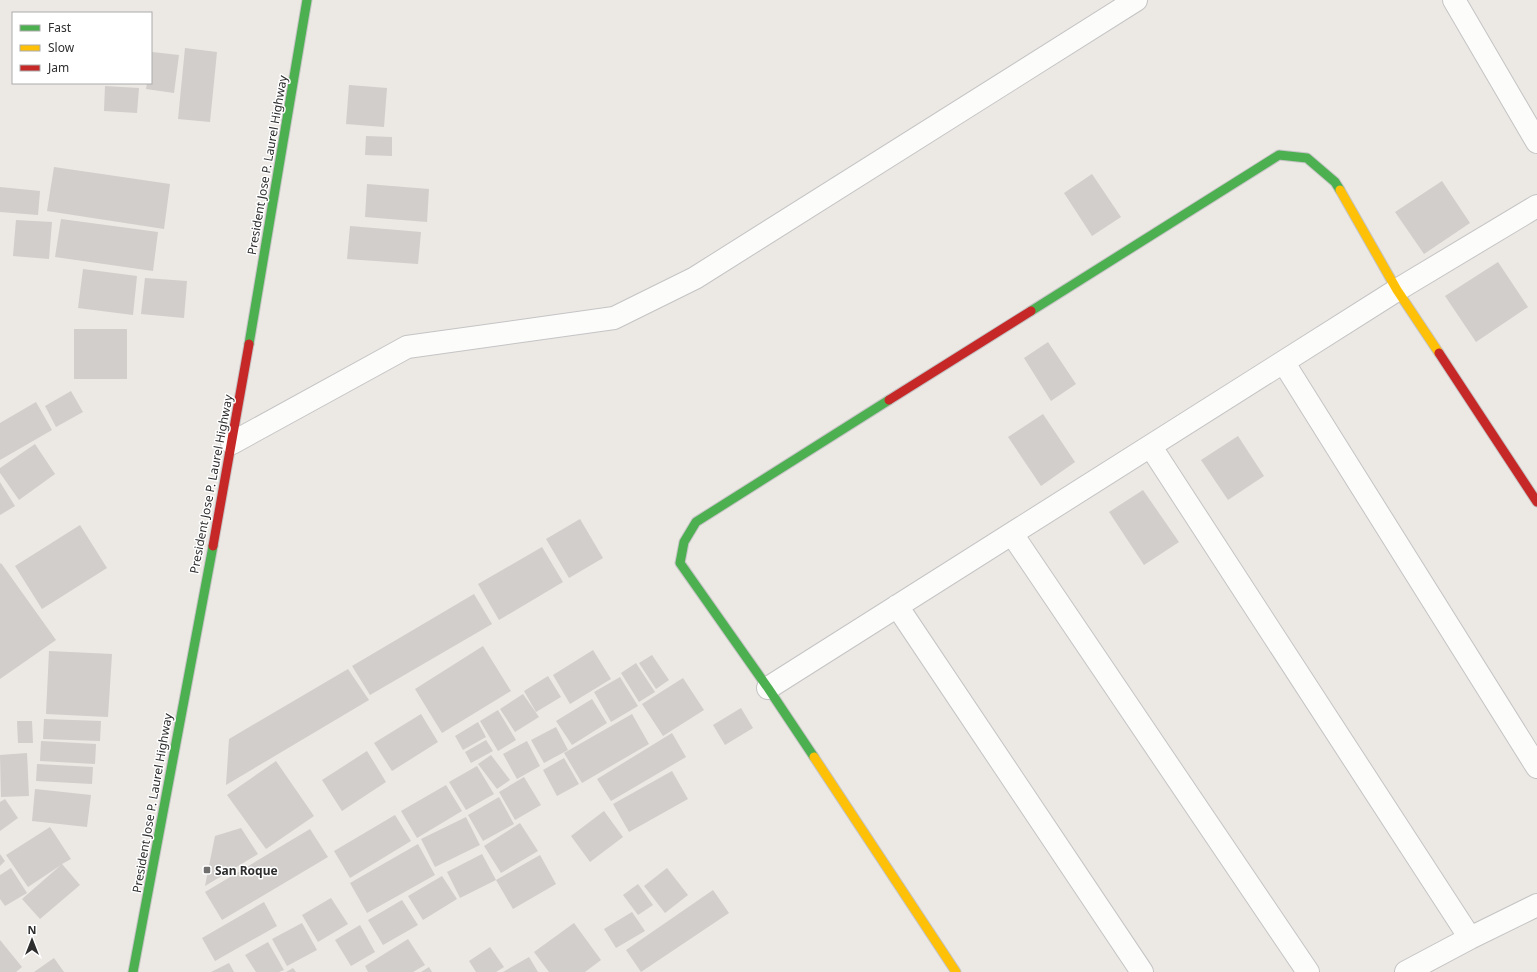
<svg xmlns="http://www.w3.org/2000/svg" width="1537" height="972" viewBox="0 0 1537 972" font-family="'Noto Sans',sans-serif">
	<rect width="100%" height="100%" fill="#ece8e4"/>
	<path fill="#d1cecb" d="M185,48L217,52L210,122L178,119Z
		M152,52L179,55L174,93L146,89L147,83H151Z
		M349,85L387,88L384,127L346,124Z
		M105,86L139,88L137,113L104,111Z
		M366,136L392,137V156L365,155Z
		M54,167L170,184L164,229L47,211Z
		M1092,174L1121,217L1092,236L1064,193Z
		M1442,181L1470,223L1424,254L1395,212Z
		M367,184L429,189L427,222L365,217Z
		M0,187L40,191L38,215L0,212Z
		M61,219L158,232L153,271L55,257Z
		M16,220L52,222L49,259L13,256Z
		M350,226L421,232L418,264L347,259Z
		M1498,262L1528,307L1476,342L1445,296Z
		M83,269L137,276L133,315L78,308Z
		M145,278L187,281L184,318L141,314Z
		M74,329H127V379H74Z
		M1048,342L1076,384L1051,401L1024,358Z
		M71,391L83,412L56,427L45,406Z
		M36,402L52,430L0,460V423Z
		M1043,414L1075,462L1041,486L1008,437Z
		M1238,436L1264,476L1228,500L1201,460Z
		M35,444L55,474L19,500L0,473V468Z
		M0,482L15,506L0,515Z
		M1143,490L1179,542L1144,565L1109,512Z
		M580,519L603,558L569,578L546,539Z
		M80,525L107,568L42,609L15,566Z
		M542,547L563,582L499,620L478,584Z
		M1,563L56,640L0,679V564Z
		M474,594L492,624L370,695L352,666Z
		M483,646L511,691L442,733L415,689Z
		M593,650L611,679L570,704L553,675Z
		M49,651L112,654L108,717L46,714Z
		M652,655L669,680L656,689L639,663Z
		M636,663L655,692L639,702L621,673Z
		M348,669L369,700L226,785L229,739Z
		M548,676L561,697L536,712L524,691Z
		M620,677L638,706L611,722L594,692Z
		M683,678L704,710L663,736L642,704Z
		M523,694L539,717L515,732L500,709Z
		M592,699L607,723L572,745L556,721Z
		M741,708L753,728L725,745L713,725Z
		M498,710L516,740L498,751L480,721Z
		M421,714L438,742L392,771L374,743Z
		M632,714L649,744L582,783L564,753Z
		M44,719L101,721L100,741L43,739Z
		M17,721H32L33,743H18Z
		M478,722L486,737L463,750L455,736Z
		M556,727L568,750L544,763L531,740Z
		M672,733L686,757L611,801L597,779Z
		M486,740L493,751L471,763L465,752Z
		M41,741L96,744L95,764L40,761Z
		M527,741L540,766L517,779L503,754Z
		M367,751L386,782L342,811L322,780Z
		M27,753L29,796L1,797L0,755Z
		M491,755L510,780L497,789L478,764Z
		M564,758L579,784L557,796L543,770Z
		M276,761L314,816L266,849L227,795Z
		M37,764L93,767L92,784L36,781Z
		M477,766L494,794L466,810L449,782Z
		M672,771L688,799L629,832L613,804Z
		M524,777L541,805L515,820L499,792Z
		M446,785L462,811L417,838L401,811Z
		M35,789L91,795L87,827L32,821Z
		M499,797L514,824L483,841L468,815Z
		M5,799L18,818L0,831V802Z
		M604,811L623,837L590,862L571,836Z
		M395,815L411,841L350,878L334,851Z
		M466,817L480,845L435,867L421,839Z
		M520,823L538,851L501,873L484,846Z
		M50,827L71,859L62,864L80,885L40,919L22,899L61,865L28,887L6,855Z
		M241,828L258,854L205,886L215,836Z
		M310,829L328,857L222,920L205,892Z
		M418,844L435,875L367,913L350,883Z
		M0,854L5,861L0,866Z
		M482,854L496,880L540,855L556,884L513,909L496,880L460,898L447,872Z
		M11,868L27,893L5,906L0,899V875Z
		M667,868L688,895L665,913L644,886Z
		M442,876L457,899L423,920L408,896Z
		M638,884L653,905L638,915L623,895Z
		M713,890L729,913L641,972L626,950Z
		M331,898L348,924L318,942L302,915Z
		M402,900L418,925L383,945L368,920Z
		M264,902L277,926L215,961L202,938Z
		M632,912L645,931L616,948L604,929Z
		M302,923L317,950L287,966L272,939Z
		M574,923L601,960L585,972H549L534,952Z
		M360,925L375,952L351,966L335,940Z
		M408,939L425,965L413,972H368L365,966Z
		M0,940L22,967L16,972H0Z
		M268,942L284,970L279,972H256L245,955Z
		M490,947L504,967L496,972H476L469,961Z
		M529,957L538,972H503Z
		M54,958L64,972H34Z
		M229,963L234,972H211Z
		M429,967L432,972H421Z
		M293,968L296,972H286Z"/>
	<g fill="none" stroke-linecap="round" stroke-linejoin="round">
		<g stroke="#c5c4c5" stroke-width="24">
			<path id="street" d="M1454,0L1537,142
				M1284,363L1537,767
				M232,443L407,347L614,318L695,278L1136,0
				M1151,447L1470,938
				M1012,534L1308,972
				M897,606L1142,972
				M768,688L1397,290L1537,206
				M1406,972L1470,938L1537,905"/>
		</g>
		<g stroke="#c5c4c5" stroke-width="11">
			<path id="fast" d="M1031,311L1279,155L1307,158L1335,182L1340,190
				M249,344L307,0
				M814,757L768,688L680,563L684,542L696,522L889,400
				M133,972L213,546"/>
		</g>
		<g stroke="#c5c4c5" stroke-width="11">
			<path id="slow" d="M1340,190L1397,290L1439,353
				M814,757L956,972"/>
		</g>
		<g stroke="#c5c4c5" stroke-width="11">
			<path id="jam" d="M1439,353L1537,502
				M889,400L1031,311
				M213,546L249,344"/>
		</g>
		<use href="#street" stroke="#fcfcfb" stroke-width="22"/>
		<use href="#fast" stroke="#4caf50" stroke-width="9"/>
		<use href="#slow" stroke="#ffc107" stroke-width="9"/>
		<use href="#jam" stroke="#c62828" stroke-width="9"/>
	</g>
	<rect fill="#706f6e" stroke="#fff" stroke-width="1.5" x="203" y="866" width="8" height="8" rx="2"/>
	<g text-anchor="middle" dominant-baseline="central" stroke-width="3" stroke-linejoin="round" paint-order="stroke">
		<g font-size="12" fill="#2e2e2e" stroke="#fff">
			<text transform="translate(267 165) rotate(-80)">President Jose P. Laurel Highway</text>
			<text transform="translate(211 484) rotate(-79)">President Jose P. Laurel Highway</text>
			<text transform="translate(152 803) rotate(-80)">President Jose P. Laurel Highway</text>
		</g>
		<g font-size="12" font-weight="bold" fill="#2e2e2e" stroke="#fff" text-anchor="start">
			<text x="215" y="870">San Roque</text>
		</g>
	</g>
	<rect x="12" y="12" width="140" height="72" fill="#ffffff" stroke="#ababab"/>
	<rect x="20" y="25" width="20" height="6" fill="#4caf50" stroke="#ababab"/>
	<text x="48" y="32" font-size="12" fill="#2e2e2e">Fast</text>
	<rect x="20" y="45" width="20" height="6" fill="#ffc107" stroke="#ababab"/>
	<text x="48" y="52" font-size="12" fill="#2e2e2e">Slow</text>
	<rect x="20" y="65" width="20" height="6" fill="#c62828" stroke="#ababab"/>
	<text x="48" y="72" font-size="12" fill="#2e2e2e">Jam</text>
	<g transform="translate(32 940)" stroke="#ffffff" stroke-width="3" paint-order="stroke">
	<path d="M0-3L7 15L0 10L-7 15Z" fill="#2e2e2e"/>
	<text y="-6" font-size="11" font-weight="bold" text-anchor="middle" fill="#2e2e2e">N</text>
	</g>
</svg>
